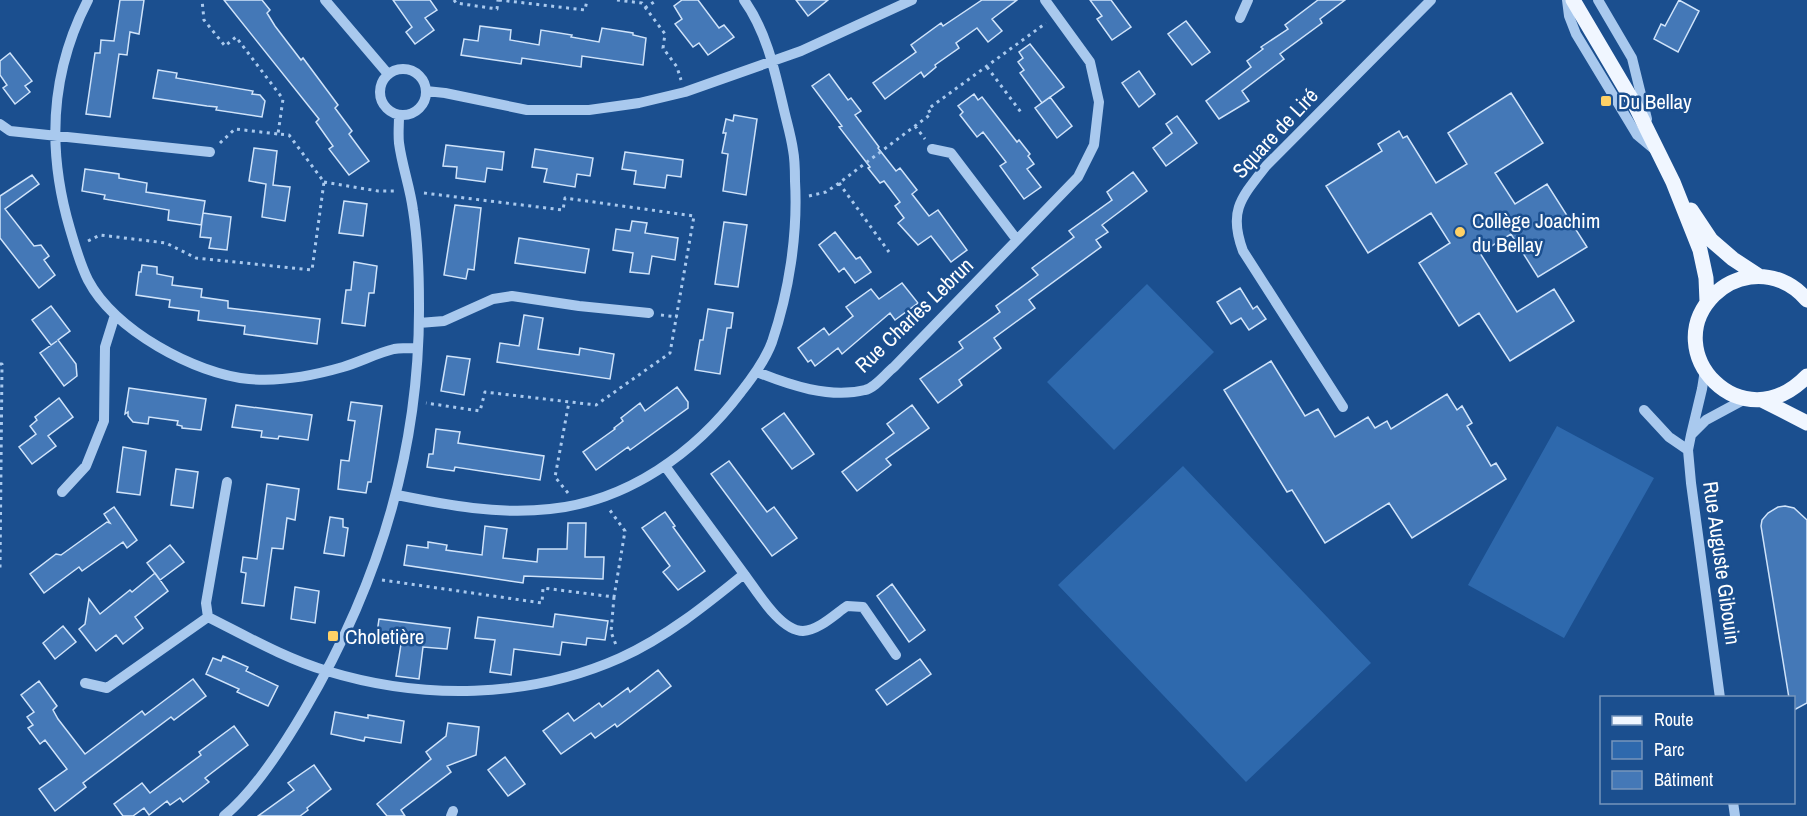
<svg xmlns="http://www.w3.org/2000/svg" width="1807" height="816" viewBox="0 0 1807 816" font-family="'Archivo Narrow',sans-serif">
	<rect width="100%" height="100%" fill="#1b4f8f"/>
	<path fill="#2e69ad" d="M1147,284L1214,352L1114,450L1047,382Z
		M1557,426L1654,478L1564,638L1468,585Z
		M1183,466L1371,663L1246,782L1058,585Z"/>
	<path fill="#4478b7" stroke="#cfe3fa" stroke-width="1.5" d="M120,0H144L139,34L130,32L127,55L119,54L110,117L86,114L95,53H100L101,40L114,41Z
		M224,0H262L270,10L267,13L275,26L301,60L303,58L338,105L335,108L352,131L349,134L369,161L349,175L329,149L333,146L316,122L319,119Z
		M393,0H430L437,10L425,18L434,30L415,44L406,32L412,27Z
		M682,0H698L719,28L724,25L734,37L708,55L699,43L693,47L675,24L682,19L674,6Z
		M796,0H828L808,16Z
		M982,0H1017L992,19L1002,31L988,42L977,28L956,43L959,48L935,65L936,67L924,77L921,72L885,99L873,83L916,52L911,45L941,23L943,26Z
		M1090,0H1111L1131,27L1112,40L1097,19L1102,16Z
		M1318,0H1345L1320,19L1322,23L1280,54L1284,59L1242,91L1249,101L1219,119L1206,101L1251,67L1247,61L1263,49L1261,47L1288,29L1285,25Z
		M1679,0L1699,11L1678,52L1654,39L1661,24L1665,26Z
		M1186,21L1210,52L1192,65L1168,34Z
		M480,26L511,30L510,40L539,45L541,30L572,35L571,37L599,42L602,28L633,33V35L646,38L643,65L582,56L581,67L522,58L521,64L461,55L464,39L478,41Z
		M1030,44L1064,87L1042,103L1020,73L1024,70L1018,62L1023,58L1019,52Z
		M10,53L32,81L25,86L30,92L15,104L3,88L7,85L0,75V61Z
		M158,70L177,73L176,78L253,91L252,94L260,95L265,101L262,117L216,110L217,107L207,106L153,98Z
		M1139,71L1155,94L1139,107L1122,83Z
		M829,74L848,100L851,98L861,111L855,115L879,147L878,148L896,171L900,168L917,190L912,194L929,216L938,210L967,250L951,262L931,236L918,245L898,223L904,218L895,206L900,202L884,181L880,183L868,168L870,167L839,127L842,126L812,86Z
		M1511,93L1543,143L1495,173L1515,204L1547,184L1587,247L1538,277L1511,234L1480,253L1517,312L1554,289L1574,321L1510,361L1479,313L1459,326L1419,263L1450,243L1431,213L1368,253L1326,186L1382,151L1378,144L1399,131L1403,138L1407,136L1436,183L1467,164L1448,133Z
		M974,94L978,100L982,97L1017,142L1019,140L1030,154L1028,156L1034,164L1027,169L1041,187L1024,199L1000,166L1006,162L983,132L977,137L960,115L963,112L958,106Z
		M1050,97L1072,126L1057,138L1035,108Z
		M734,115L757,119L746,195L723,191L728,154L722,153L726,133H723L726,119L733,121Z
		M1177,116L1197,143L1166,166L1153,148L1172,133L1166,124Z
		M446,145L504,152L502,170L487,168L485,182L456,178L457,167L443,166Z
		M254,148L277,151L273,185L290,187L285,221L262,217L266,184L249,181Z
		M535,149L593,158L590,176L577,174L575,187L544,182L547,169L532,167Z
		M625,152L683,160L681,177L667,175L665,188L634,184L636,171L622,169Z
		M85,169L119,174V178L147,183L146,192L205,201L201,225L168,220L169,210L104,199L105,195L82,191Z
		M1133,172L1147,191L1102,225L1108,232L1096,240L1101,247L1029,300L1035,308L994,338L1001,348L959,380L962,385L938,403L920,379L963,348L959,342L1000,312L996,306L1038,275L1032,268L1074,237L1069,231L1112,200L1107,192Z
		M32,175L39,184L5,209L34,246L41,245L49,256L44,260L55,275L39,288L0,238V196Z
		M344,201L367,204L363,236L339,233Z
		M455,205L481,208L474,270L468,269L466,279L444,275Z
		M203,213L231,217L227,250L209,248L211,238L200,237Z
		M632,221L647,223L645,233L678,238L675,260L652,256L649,274L630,272L633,253L613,250L616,229L630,231Z
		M724,222L747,225L738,287L715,284Z
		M835,232L856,259L860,257L871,272L855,283L844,268L839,272L819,245Z
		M519,238L589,249L585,273L515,263Z
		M354,262L377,266L374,293H369L365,326L342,323L346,290H351Z
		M142,265L157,267V274L173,277L172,285L202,289L201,297L228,301V308L320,319L317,344L244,334L245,326L198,320L199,311L169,307L170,300L136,295L139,272H141Z
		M902,283L918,303L895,320L890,313L842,354L838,348L815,366L811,360L808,362L798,348L824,328L829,335L853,316L846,307L871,289L879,299Z
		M1240,288L1253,309L1257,306L1266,319L1249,330L1241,318L1231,324L1217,302Z
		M51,306L70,331L58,340L76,364L77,376L64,386L40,353L57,341L51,345L32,320Z
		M708,309L733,313L731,328H727L720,374L695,370L700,340H703Z
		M524,315L543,318L538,349L579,355L580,348L614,354L610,379L497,362L500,343L519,346Z
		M447,356L470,359L464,395L441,391Z
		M1271,361L1305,416L1318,409L1335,437L1368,417L1375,428L1387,421L1391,429L1447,394L1457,410L1462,406L1472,423L1467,426L1491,466L1496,463L1506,479L1412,538L1389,503L1325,543L1292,490L1287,492L1224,390Z
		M677,387L688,402V408L630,450L628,447L596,470L583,452L615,429L614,428L623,421L621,418L640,403L645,411Z
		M129,388L206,399L201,430L182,428V426L177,425L178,421L149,417L148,424L133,422L128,416V412L125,414Z
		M59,398L73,417L48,436L56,446L32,464L19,447L36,434L30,426L37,420L35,417Z
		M351,402L382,406L371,482H368L366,493L338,489L341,460L349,461L355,421L348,420Z
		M236,405L312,415L308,440L279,436L278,439L261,437L262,431L232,427Z
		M912,405L929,428L886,459L891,465L857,491L842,472L894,433L887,424Z
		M784,413L814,454L792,469L762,429Z
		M436,429L460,432L458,443L544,456L540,480L455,467L454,471L427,467L429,454H433Z
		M123,447L146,451L140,495L117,492Z
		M729,461L767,512L774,507L797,538L772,556L711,474Z
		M176,469L198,472L193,508L171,505Z
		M267,484L299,489L295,520L287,518L283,549L272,548L264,606L242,603L246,573L241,572L243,557L257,559Z
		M1785,506L1794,508L1807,520V703L1794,710V698H1789L1761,526L1762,520L1768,513L1778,507Z
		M114,507L137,540L127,548L123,542L82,571L79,567L44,593L30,574L56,554L61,555L107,522L110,523L104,514Z
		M665,512L675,526L673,527L705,571L678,590L663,572L670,566L642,528Z
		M330,517L343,519V527L348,528L344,556L324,553Z
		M568,523H586L585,557H604L603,579L524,576L523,583L404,565L407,545L428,548V542L447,545L446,550L482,555L485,526L507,529L503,558L537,562L538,549H567Z
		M170,545L184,562L160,580L147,563Z
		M155,573L168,591L135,617L143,628L123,644L116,635L96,651L79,629L85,624L89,599L100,614L130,590L132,592Z
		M892,584L925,630L909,642L877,596Z
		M295,587L319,591L315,623L291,619Z
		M555,614L608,621L605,640L587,638L586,645L562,642L560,655L514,649L511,675L490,672L495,640L475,638L478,617L553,627Z
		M379,619L450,628L447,649L423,647L419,679L396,676L401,644L376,640Z
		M63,626L76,642L55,659L43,643Z
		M223,656L248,667L246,671L278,686L268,706L237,692L239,689L206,674L213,658L221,661Z
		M920,659L931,674L887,705L876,690Z
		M658,670L671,686L617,727L615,724L595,738L591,733L561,754L543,731L568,713L574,721L599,703L602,707L628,688L630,692Z
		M193,679L206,696L174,720L171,717L83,783L86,787L55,811L39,789L67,769L45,740L40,744L28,728L33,725L27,717L34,712L21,695L39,681L57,706L53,710L58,719L85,754L142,711L145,715Z
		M335,712L368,718V715L404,721L401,743L365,737L364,741L331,734Z
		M448,723L479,727L476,755L447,766L451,772L401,810L405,816H387L377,804L431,759L426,752L446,736Z
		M234,726L248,745L205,778L209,782L183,802L180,798L170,805L167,801L149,815L144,808L133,816H123L114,804L142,783L150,793L201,755L199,752Z
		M505,757L525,784L508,796L488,770Z
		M314,765L331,789L307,808L308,810L300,816H258L294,790L288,783Z"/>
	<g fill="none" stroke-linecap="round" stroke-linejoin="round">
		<path stroke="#a9c9ee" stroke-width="3" stroke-dasharray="3 4.5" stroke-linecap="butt" d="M454,0L456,3L497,9L498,0
			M499,0L585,10L587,0
			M617,0L642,3L665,34L663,48L677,67L681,80
			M645,8L657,0
			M987,67L1023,115
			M915,126L925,139
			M220,143L235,129L278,134
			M324,182L378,191H396
			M839,183L889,252
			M424,193L563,210L565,198L694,216L670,353L596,405L485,392L480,411L426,403
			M809,196L826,192L839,183L931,114L928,109L1046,23
			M88,241L100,235L166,243L196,258L312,270L324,182L289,135L278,134L283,99L236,37L225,46L204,20L202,0
			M661,315L677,317
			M0,364H2L0,569
			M568,493L555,477L569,402
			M382,580L542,603L543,588L614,597L625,531L609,509
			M614,597L611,632L616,645"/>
		<path stroke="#a9c9ee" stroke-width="10" d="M88,0C50,73 47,151 70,229C75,246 80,264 88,280C114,330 195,374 249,379C281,382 312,376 343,367C360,362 377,353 394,349C401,348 410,348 417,348
			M325,0L388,74
			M1567,0L1569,16L1576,34L1637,135L1655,150
			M1598,0L1632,58L1647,119
			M1240,18L1248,0
			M380 92a23 23 0 1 1 46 0a23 23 0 1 1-46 0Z
			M426,91L445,93L527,110H589L639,103L685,92L801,51L912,0
			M0,124L10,131L210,152
			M932,149L951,153L1017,240
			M419,323L444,321L493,299L512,296L579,306L649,313
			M1705,370L1702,389L1691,435L1706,420L1745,399
			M757,372C789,385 830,399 865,390C875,388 886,373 894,367L1078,177L1094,145L1099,102L1090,62L1045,0
			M1343,407L1243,251C1228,211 1241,198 1266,166L1431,0
			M1644,410L1669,437L1688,450
			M1691,435L1688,450L1691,483L1720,698
			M62,492L86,466L104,421L105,347L115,315
			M397,495C447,505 498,515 550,509C628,501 695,453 741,392C753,377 765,361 772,342C789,292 798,234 795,181C795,171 795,160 793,150C791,136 787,123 784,110C775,72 767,32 744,0
			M744,574C757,591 780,631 803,631C819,630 834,615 847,606L863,607L896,655
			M208,617L206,603L227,482
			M85,683L107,688L208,617C246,636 286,659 327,671C422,700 528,699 620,658C665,638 706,605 744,574L665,466
			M1733,802L1735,816
			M224,816C254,792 284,745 304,711C378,586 420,451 419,305C419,273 418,241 413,210C410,187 402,166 399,143C398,134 399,125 399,116
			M451,816L453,811"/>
		<path stroke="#f0f6ff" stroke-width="15" d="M1573,0L1635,105L1673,182L1700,250L1706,278L1707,302
			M1691,210L1711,240L1733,259L1759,276
			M1807,300C1793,283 1772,274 1750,277C1736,279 1724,285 1714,295C1657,352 1742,443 1807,376
			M1762,400L1807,423"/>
	</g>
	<g fill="#ffd166" stroke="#1b4f8f" stroke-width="2">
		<rect x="1600" y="95" width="12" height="12" rx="3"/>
		<circle cx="1460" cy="232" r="6"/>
		<rect x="327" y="630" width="12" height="12" rx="3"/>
	</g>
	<g text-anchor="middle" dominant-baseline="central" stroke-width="5" stroke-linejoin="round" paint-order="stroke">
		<g font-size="21" fill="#fff" stroke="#1b4f8f" text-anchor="start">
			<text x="1618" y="101">Du Bellay</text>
			<text x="1472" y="220">Collège Joachim<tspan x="1472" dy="24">du Bellay</tspan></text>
			<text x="345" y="636">Choletière</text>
		</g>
		<g font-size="21" fill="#fff" stroke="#1b4f8f">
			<text transform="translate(1275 133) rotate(-47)">Square de Liré</text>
			<text transform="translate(914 315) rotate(-44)">Rue Charles Lebrun</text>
			<text transform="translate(1722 563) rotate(82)">Rue Auguste Gibouin</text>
		</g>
	</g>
	<rect x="1600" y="696" width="195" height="108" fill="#1b4f8f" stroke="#7695bc" stroke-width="1.5"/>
	<rect x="1612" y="716" width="30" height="9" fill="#f0f6ff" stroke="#7695bc" stroke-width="1.5"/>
	<text x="1654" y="726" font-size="18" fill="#ffffff">Route</text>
	<rect x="1612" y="741" width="30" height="18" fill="#2e69ad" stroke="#7695bc" stroke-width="1.5"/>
	<text x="1654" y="756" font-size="18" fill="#ffffff">Parc</text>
	<rect x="1612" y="771" width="30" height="18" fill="#4478b7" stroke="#7695bc" stroke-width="1.5"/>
	<text x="1654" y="786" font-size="18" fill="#ffffff">Bâtiment</text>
</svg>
